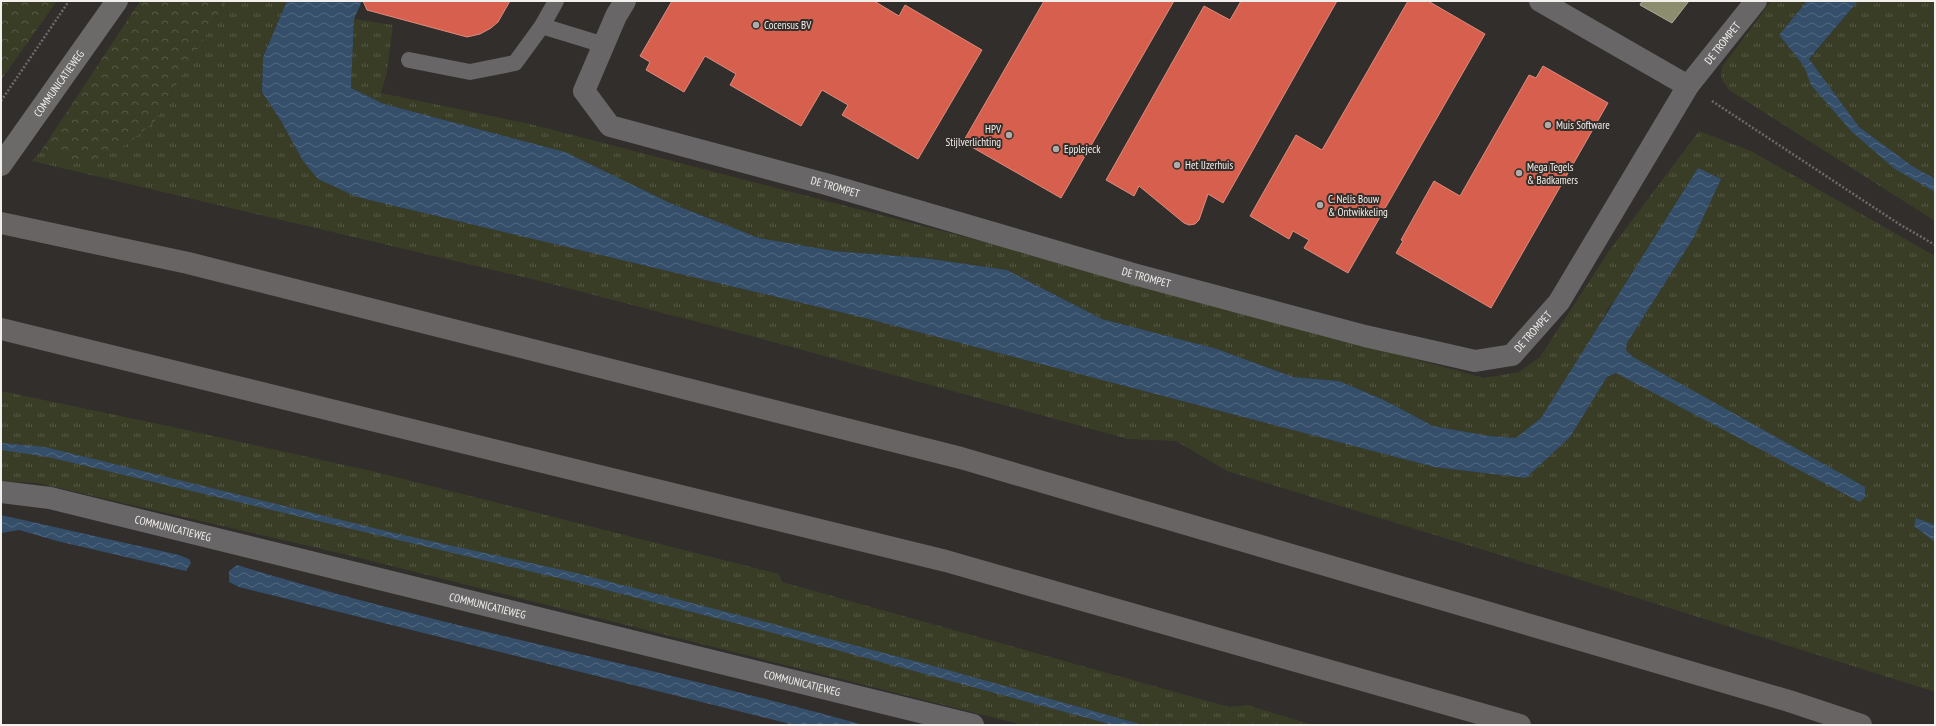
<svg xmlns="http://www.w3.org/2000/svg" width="1936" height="726" viewBox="0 0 1936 726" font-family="'PT Sans Narrow',sans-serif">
	<defs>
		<pattern id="grass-tufts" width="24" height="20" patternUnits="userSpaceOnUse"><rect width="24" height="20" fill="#393d26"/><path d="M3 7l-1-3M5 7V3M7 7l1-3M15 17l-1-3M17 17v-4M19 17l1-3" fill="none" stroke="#565946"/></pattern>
		<pattern id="forest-crowns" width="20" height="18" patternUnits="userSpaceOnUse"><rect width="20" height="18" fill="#393d26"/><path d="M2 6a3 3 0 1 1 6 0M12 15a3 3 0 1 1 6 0" fill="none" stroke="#565946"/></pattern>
		<pattern id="water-waves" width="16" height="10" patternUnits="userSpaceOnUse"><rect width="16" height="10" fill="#354f6a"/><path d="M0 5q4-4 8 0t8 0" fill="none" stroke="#536980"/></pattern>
	</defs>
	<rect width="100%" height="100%" fill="#312e2c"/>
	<path fill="url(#grass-tufts)" d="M226,1H287L263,56L262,92L281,121L303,161L320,179L357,197L861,317L1434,467L1526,478L1570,437L1607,377L1616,373L1624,376L1633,357L1626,350L1627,343L1694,237L1610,305L1593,337L1541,418L1516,438L1489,436L1433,426L1384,400L1339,381L1293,377L1217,349L1102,319L1007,270L924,258L834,251L759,238L670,203L565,152L384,104L351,88L354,19L393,25L387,72L381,93L530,124L981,241L1484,378L1519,372L1540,357L1609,251L1699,131L1751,151L1935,256V692L1568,576L1227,471L1176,441L1128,439L755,337L540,281L32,161L41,151L87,163L155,121Z
		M1771,1H1807L1779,35L1804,66L1858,1H1935V221L1729,90L1721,78L1722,67Z
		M1,391L173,427L376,472L779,574L782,582L1229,707L1247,705L1313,725H1023L356,557L37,483L1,481Z"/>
	<path fill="url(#forest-crowns)" d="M1,1H57L1,80Z
		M140,1H226L155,121L126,145L87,164L41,151Z"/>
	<path fill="url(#water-waves)" d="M287,1H362L354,19L351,88L384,104L565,152L670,203L759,238L834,251L924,258L1007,270L1102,319L1217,349L1293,377L1339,381L1384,400L1433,426L1489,436L1516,438L1541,418L1698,168L1721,179L1694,237L1627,343L1626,350L1633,357L1865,487V497L1860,502L1616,373L1607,377L1570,437L1526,478L1434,467L861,317L357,197L318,179L303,161L281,121L262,92L263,57Z
		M1807,1H1858L1809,59L1859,127L1912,166L1935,179V192L1895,169L1852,132L1811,85L1804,66L1779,35Z
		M1,443L45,447L394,533L576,573L930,665L1143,725H1113L785,636L575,582L48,457L1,450Z
		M1,515L179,555L189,559L191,563L186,571L57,541L19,530L1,533Z
		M1916,518L1935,525V542L1914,526Z
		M237,565C443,628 656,667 864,725H794L239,587L229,582V571Z"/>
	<path fill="#d6604d" stroke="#df8b7d" d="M363,1H510L498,22L491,28L480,34L467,37L367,10Z
		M672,1H874L899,16L905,5L982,50L918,159L842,115L848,105L822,90L801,126L730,85L736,74L705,56L684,92L646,70L650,62L640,56Z
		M1044,1H1174L1061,198L963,142Z
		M1241,1H1337L1223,203L1208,194L1199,220L1195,224L1189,225L1184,223L1139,186L1134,196L1106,180L1204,6L1230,20Z
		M1408,1H1428L1485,34L1348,273L1304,248L1309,240L1293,231L1289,239L1250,216L1296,135L1322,150Z
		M1543,66L1608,103L1491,308L1396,253L1403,241L1401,240L1434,181L1460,196L1529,75L1536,78Z"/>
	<path fill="#8c8c6e" stroke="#abaa94" d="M1642,1H1689L1672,23L1640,5Z"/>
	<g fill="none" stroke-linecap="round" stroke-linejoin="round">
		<path stroke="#6c6b6a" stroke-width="2.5" stroke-dasharray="2 2" stroke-linecap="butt" d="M1,101L69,1
			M1712,101L1899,224L1935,245"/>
		<path stroke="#686666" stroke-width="16" d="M542,26L604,45
			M409,60L470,72L515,63L542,26L556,1"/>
		<g stroke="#686666" stroke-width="22">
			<path id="s1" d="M625,1L616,16L584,91L610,126L826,184L1130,273L1365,336L1475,361L1512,355L1559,302L1688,86L1540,1"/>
			<path id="s2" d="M1688,86L1756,1"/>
			<path id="s3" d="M1,492L50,498L973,725"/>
		</g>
		<path stroke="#6b6a68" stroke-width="22" id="s4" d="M1,165L117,1"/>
		<path stroke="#676463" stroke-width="22" d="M1,223L188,263L961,458L1789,701L1861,725
			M1,329L946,561L1520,725"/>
	</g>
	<g fill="#afaba9" stroke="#332e2a" stroke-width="1.5">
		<circle cx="756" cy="25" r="4"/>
		<circle cx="1548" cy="125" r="4"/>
		<circle cx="1009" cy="135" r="4"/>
		<circle cx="1056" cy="149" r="4"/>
		<circle cx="1177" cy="165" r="4"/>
		<circle cx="1519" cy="173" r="4"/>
		<circle cx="1320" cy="205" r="4"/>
	</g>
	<g text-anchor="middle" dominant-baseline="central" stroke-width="4" stroke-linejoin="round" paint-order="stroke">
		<g font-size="11" fill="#f3efed" stroke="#332e2a" text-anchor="start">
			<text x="764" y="25">Cocensus BV</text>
			<text x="1556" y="125">Muis Software</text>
			<text x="1001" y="129" text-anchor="end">HPV<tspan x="1001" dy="13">Stijlverlichting</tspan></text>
			<text x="1064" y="149">Epplejeck</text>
			<text x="1185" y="165">Het IJzerhuis</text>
			<text x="1527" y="167">Mega Tegels<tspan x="1527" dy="13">&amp; Badkamers</tspan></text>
			<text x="1328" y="199">C. Nelis Bouw<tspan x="1328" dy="13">&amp; Ontwikkeling</tspan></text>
		</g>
		<g font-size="11" fill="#f3efed" stroke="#332e2a">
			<text stroke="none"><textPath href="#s2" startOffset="55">DE TROMPET</textPath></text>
			<text stroke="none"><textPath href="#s4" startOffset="100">COMMUNICATIEWEG</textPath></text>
			<text stroke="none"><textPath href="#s1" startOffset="376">DE TROMPET</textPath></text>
			<text stroke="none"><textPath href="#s1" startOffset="700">DE TROMPET</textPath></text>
			<text stroke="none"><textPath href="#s1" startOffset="1108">DE TROMPET</textPath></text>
			<text stroke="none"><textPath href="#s3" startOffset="176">COMMUNICATIEWEG</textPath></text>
			<text stroke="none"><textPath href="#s3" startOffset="500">COMMUNICATIEWEG</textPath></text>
			<text stroke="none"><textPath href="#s3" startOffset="824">COMMUNICATIEWEG</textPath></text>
		</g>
	</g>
	<rect width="1936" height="726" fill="none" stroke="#f3efed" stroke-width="4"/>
</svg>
